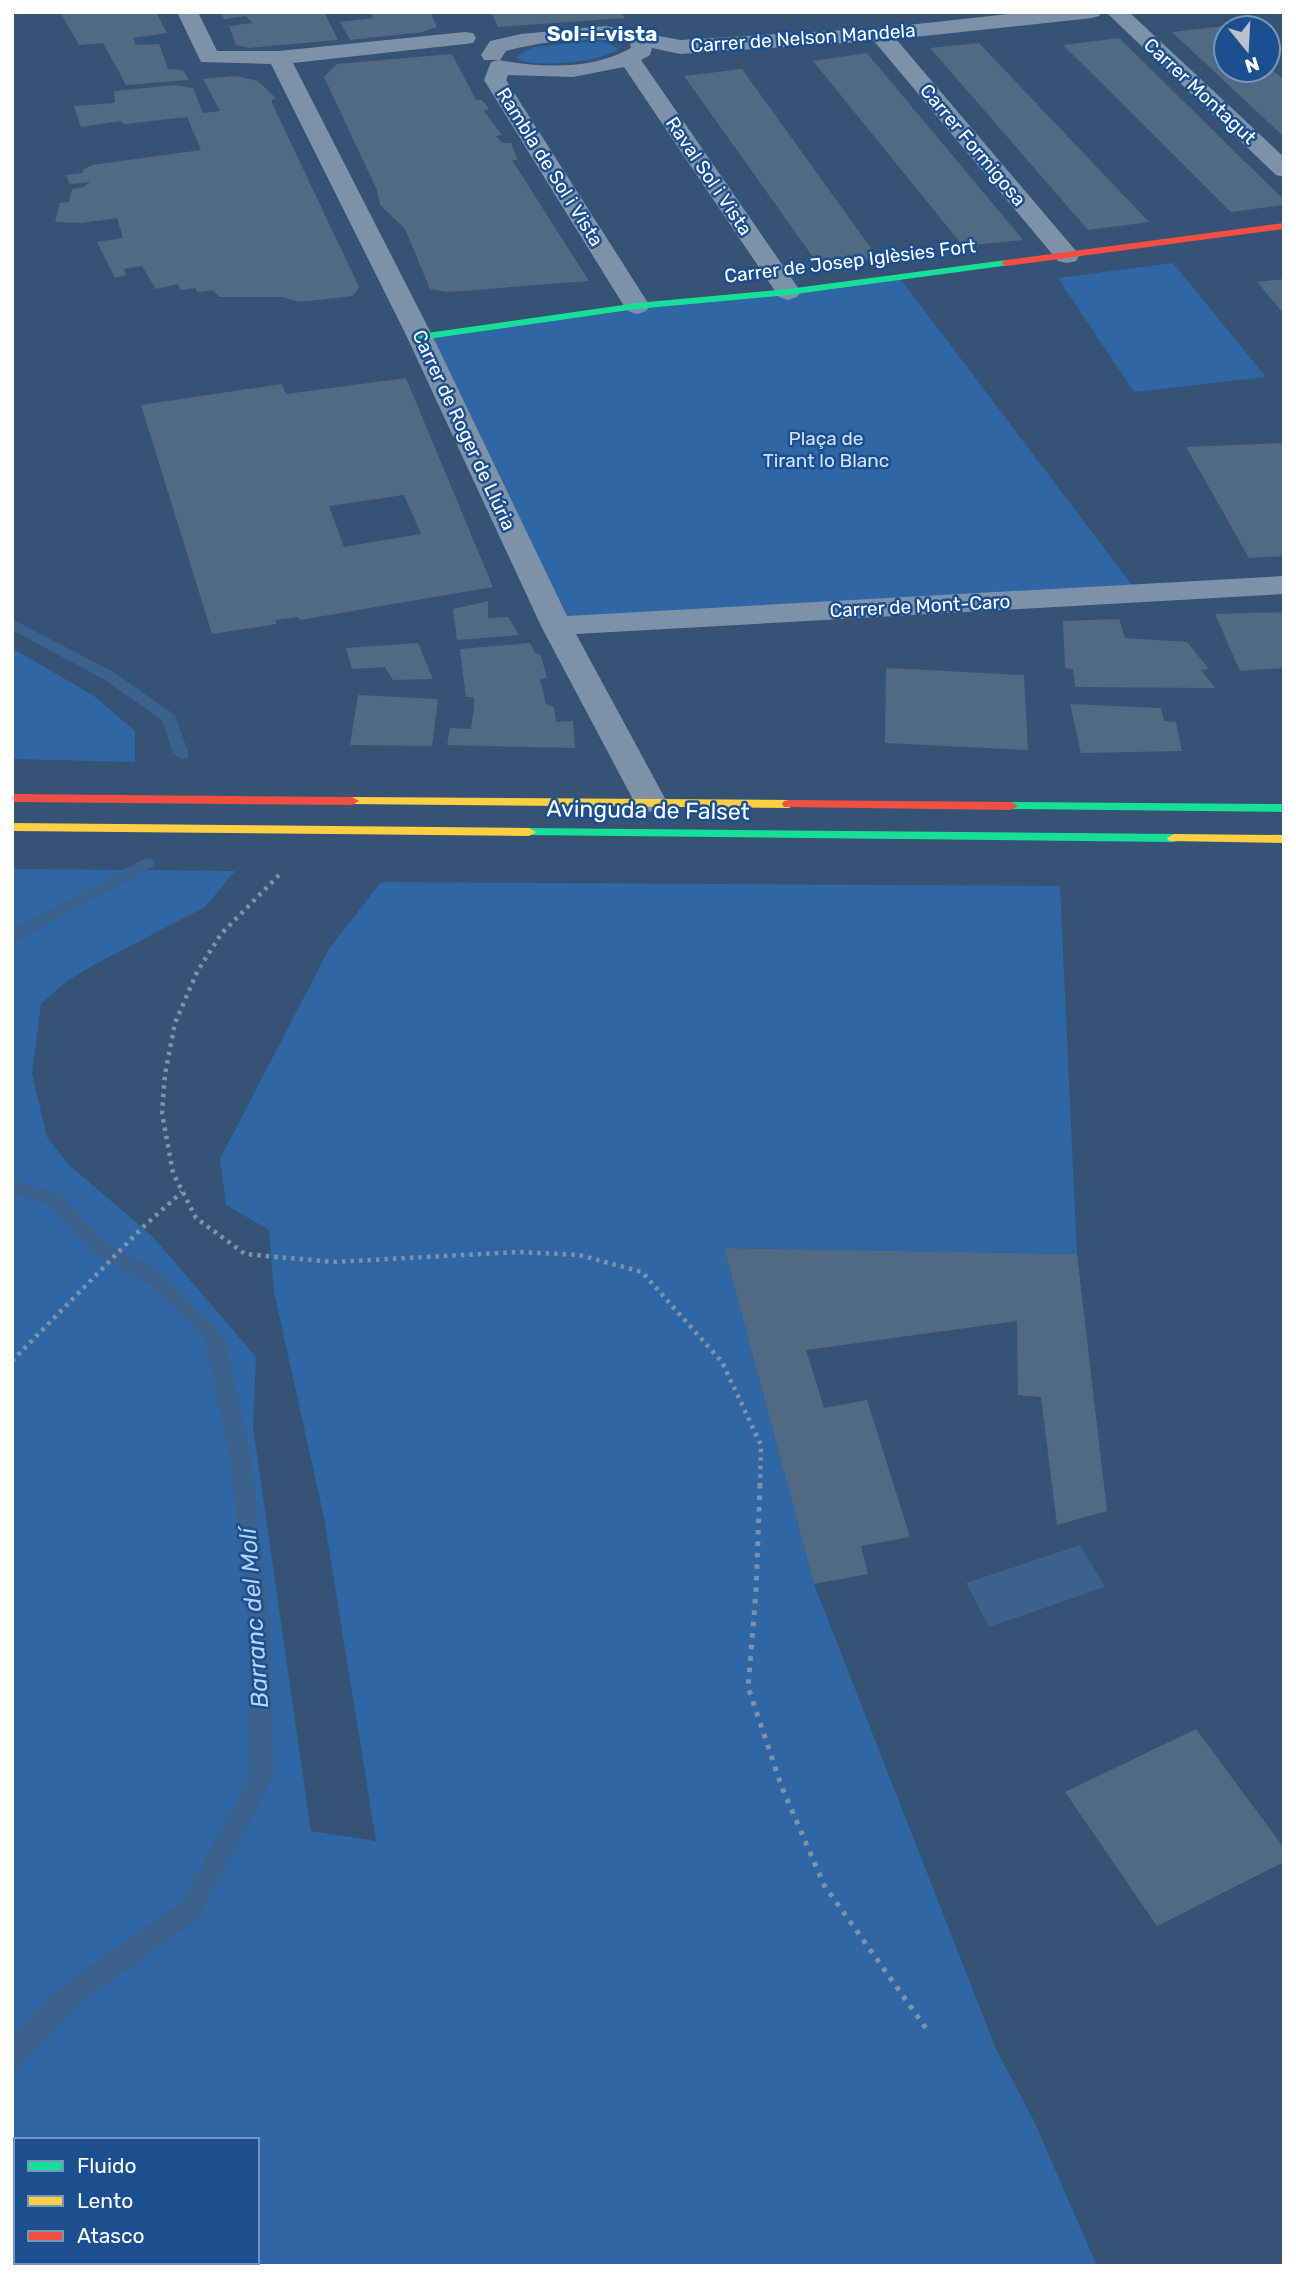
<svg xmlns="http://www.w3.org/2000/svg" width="1296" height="2278" viewBox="0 0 1296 2278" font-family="Rubik,sans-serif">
	<rect width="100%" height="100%" fill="#365274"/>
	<path fill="#2f66a5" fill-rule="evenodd" d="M595,41L609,43L618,49C605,62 528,70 515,57L534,47Z
		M1173,263L1266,377L1134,392L1058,278Z
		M899,277L1138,593L556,626L420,337Z
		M12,648L94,696L135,731V762L12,759Z
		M12,869L235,871L205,907L92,966L67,981L41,1004L32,1074L47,1137L68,1164L153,1237L256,1357L253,1427L311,1831L376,1841L324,1518L274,1292L269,1230L226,1205L220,1159L329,949L381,882L1060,886L1077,1254L724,1248L814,1584L996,2049L1034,2121L1097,2266H12ZM16,2140H257V2262H16Z"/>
	<path fill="#3b618d" d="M1080,1545L1105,1587L989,1627L966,1583Z"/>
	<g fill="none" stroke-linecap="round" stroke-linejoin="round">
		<path fill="#3b618d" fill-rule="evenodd" d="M12,619L115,673L175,715L189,754L187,758L181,759L173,754L162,720L103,679L12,630Z
			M146,858L152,859L155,863L152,867L12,944V930Z
			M12,1180L60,1194L107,1243L163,1274L224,1335L251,1454L269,1615L274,1777L199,1918L75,2007L21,2066L12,2070V2037L57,1989L181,1902L250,1776L247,1615L229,1454L204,1338L149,1284L93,1253L46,1204L12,1194Z"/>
	</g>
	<path fill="#526984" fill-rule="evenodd" d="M60,12H156L167,33L133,38L136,45L159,44L168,69L183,70L189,80L126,85L103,43L79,45Z
		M220,12H324L338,40L249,48L236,45L229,26L252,23L246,16L224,19Z
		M370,12H430L437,27L423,32L350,40L340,22L373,18Z
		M491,12H621L625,18L498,27Z
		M1223,26L1226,29V70H1268V66L1284,80V137L1172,32Z
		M1119,38L1284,200V205L1231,212L1063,45Z
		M979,43L1149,222L1088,230L930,48Z
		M867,53L1023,240L963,246L813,61Z
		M452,54L476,100H482L489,109L484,111L502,135L496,136L502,143H511L518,160H512L589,281L448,292L430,289L405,229L380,205L377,190L324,77L337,64Z
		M742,69L878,258L820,267L684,76Z
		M236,76L258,81L276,98L272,100V103L359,287L353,296L300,302L282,297H219L213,290L197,292L196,288L181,290L178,284L156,289L142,266L124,269L126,275L115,278L97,242L123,238L117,218L82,223L55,222L60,203L69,202L72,189L84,187L90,182L70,184L66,175L83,173V170L92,165L201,150L187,117L124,124L121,121L81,127L74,106L115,103L114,91L174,85L193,88L203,113L220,111L203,79Z
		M1284,279V314L1257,282Z
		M406,378L493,587L300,620L298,617L275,620L276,624L212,634L141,405L282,384L286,394ZM404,495L421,534L344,547L329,506Z
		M1284,443V556L1249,558L1186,447Z
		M488,601V618L508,617L519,635L457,640L453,609Z
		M1284,612V668L1240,671L1215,614Z
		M1119,619L1125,638L1187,642L1209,669L1201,670L1215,688L1075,687L1073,669L1065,668L1063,621Z
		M418,643L433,679L393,680L385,667L352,669L346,648Z
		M530,643L534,652L541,656L547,678L540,679L546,704L554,707L556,722L573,721L575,748L447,745L450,728L471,729L474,708V697H466L460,649Z
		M886,668L1024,675L1028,750L885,743Z
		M358,695L438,699L432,746L350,745Z
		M1070,704L1161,708L1164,721L1176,722L1182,751L1081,753Z
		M724,1248L1077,1254L1107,1511L1057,1525L1041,1397L1018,1395L1017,1321L806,1350L824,1408L867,1400L910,1537L861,1546L868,1574L814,1584Z
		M1196,1729L1284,1848V1862L1157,1926L1065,1792Z"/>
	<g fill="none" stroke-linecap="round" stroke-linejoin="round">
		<path stroke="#7d92a8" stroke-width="4.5" stroke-dasharray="3.5 5" stroke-linecap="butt" d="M279,875L221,934L197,972L175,1023L165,1074L162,1113L173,1173L196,1218L245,1254L333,1262L518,1252L579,1255L642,1272L722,1362L761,1445L760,1486
			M12,1361L142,1228L182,1192"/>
		<path stroke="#7d92a8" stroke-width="5" stroke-dasharray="4.5 7" stroke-linecap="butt" d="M760,1484L756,1592L748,1687L781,1785L824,1885L928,2031"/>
		<path fill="#7d92a8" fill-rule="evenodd" d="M177,12H198L217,51H279L465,32L473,33L476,38L473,43L465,44L293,63L433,337L567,616L1284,576V594L576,634L667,802L662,809L650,812L638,809L541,626L407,337L271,64L201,62Z
			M1028,12H1102L1099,16L1092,18L896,39L1076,251L1079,256L1076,261L1067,263L1058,261L874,41L680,54L652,48L650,55L641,60L801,292L797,297L788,300L779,297L624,67L573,77L508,75L506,80L650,306L646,311L637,314L628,311L624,306L484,80L491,62L499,60C541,68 592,70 631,48L630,43C591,35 544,41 506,51L500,60H484L481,55L490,41L521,34L606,26L680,40L880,28Z
			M1106,12H1129L1284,157V177L1276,175Z"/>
		<path fill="#16e098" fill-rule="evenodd" d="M1006,260L1010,261V265L788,295L637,309L420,340L415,337L420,334L637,303L788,289Z
			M1011,802L1284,804V812L1006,809L1004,806L1006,803Z
			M529,828L1174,834L1181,838L1174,842L524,835L522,832L524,829Z"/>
		<path fill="#ffcf43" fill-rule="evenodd" d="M352,797L789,800L796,804L789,808L347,804L345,801L347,798Z
			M12,823L529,828L536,832L529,836L12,831Z
			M1174,834L1284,835V843L1169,841L1167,838Z"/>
		<path fill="#f24e42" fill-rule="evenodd" d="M1284,223V229L1006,266L1001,263L1006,260Z
			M12,794L352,797L359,801L352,805L12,802Z
			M789,800L1011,802L1018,806L1011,810L784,807L782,804L784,801Z"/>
	</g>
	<g text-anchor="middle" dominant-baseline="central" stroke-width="5" stroke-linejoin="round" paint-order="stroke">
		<g font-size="19" fill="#fff" stroke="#1b4f8f">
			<text transform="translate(803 38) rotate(-4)">Carrer de Nelson Mandela</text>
			<text transform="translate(1200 91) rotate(43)">Carrer Montagut</text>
			<text transform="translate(973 145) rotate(50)">Carrer Formigosa</text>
			<text transform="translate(550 167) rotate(58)">Rambla de Sol i Vista</text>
			<text transform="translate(709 176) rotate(56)">Raval Sol i Vista</text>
			<text transform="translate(850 261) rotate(-7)">Carrer de Josep Iglèsies Fort</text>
			<text transform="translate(464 430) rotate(65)">Carrer de Roger de Llúria</text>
			<text transform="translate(920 606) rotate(-3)">Carrer de Mont-Caro</text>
		</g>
		<g font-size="19" fill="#cfe3fa" stroke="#1b4f8f">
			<text x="826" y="438">Plaça de<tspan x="826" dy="22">Tirant lo Blanc</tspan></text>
		</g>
		<g font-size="21" font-weight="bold" fill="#fff" stroke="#1b4f8f">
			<text x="602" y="33">Sol-i-vista</text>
		</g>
		<g font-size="23" fill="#fff" stroke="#1b4f8f">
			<text transform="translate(648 810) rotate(1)">Avinguda de Falset</text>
		</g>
		<g font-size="24" font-style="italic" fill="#b5d3f5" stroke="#1b4f8f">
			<text transform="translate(254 1618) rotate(-94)">Barranc del Molí</text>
		</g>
	</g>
	<rect width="1296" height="2278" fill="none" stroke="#ffffff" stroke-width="28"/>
	<rect x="14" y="2138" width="245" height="126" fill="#1b4f8f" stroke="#7695bc" stroke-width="2"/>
	<rect x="28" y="2161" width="35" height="10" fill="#16e098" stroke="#7695bc" stroke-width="2"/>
	<text x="77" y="2173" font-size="21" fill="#ffffff">Fluido</text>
	<rect x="28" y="2196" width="35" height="10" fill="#ffcf43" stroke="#7695bc" stroke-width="2"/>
	<text x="77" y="2208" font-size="21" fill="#ffffff">Lento</text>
	<rect x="28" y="2231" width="35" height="10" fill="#f24e42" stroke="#7695bc" stroke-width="2"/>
	<text x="77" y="2243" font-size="21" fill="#ffffff">Atasco</text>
	<g transform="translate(1247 49) rotate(162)"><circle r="33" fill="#1b4f8f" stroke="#7695bc" stroke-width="2"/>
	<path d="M0-5L12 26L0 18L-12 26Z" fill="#b9c2ce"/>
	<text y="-10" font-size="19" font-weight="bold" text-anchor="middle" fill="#ffffff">N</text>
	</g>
</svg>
